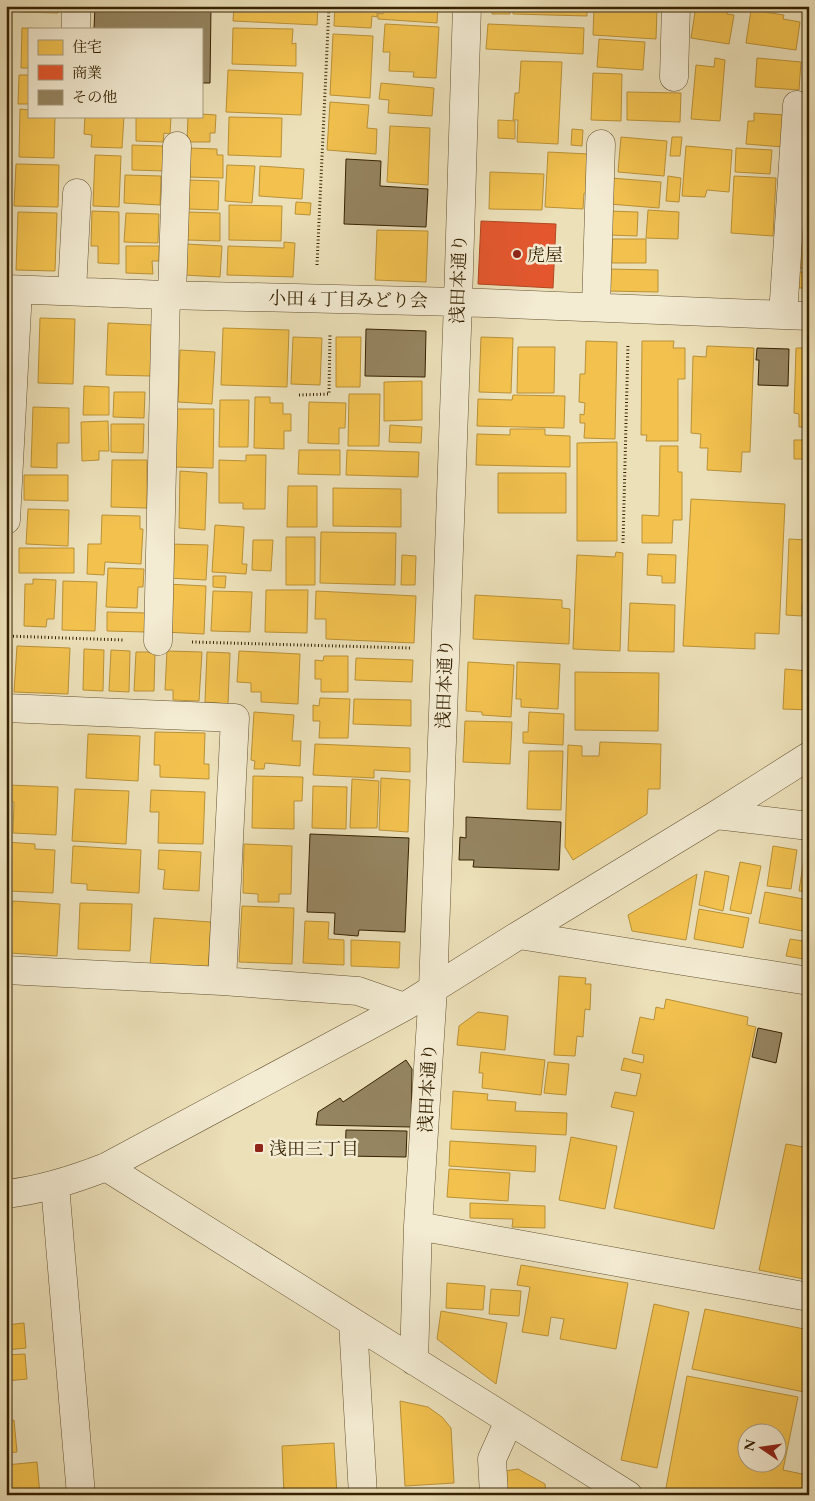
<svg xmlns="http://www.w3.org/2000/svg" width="815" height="1501" viewBox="0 0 815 1501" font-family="'EB Garamond','Noto Serif JP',serif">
	<rect width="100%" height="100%" fill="#ece0b9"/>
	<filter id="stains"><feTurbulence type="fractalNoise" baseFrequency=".004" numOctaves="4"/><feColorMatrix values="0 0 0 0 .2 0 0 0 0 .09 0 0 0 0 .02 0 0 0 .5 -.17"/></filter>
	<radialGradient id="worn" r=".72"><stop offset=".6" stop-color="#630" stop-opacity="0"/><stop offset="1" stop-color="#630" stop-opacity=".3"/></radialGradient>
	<path fill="#f2c14e" stroke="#ba9137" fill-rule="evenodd" d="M22,6H58V13L21,12Z
		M234,6H318L317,25L233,21Z
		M335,6H377V17L372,16L371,28L334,26Z
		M384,6H438L437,23L378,19V13L383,14Z
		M492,6H511L510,14H492Z
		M513,6H587V16L513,14Z
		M696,6H728L727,14L734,15L729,44L691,38Z
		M594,7L657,10L656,39L593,35Z
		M751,10L784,15L783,19L800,22L796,50L746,43Z
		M385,24L439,27L436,78L413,77L414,72L389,71L390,52H383Z
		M488,24L584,28L583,54L486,49Z
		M22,28L52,29H29V68H21Z
		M233,28L293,29L292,44L296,43V66L232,64Z
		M333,34L373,36L370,98L330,95Z
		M599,39L645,42L643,70L597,67Z
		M715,58L725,60L720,121L691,119L696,65L714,67Z
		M757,58L801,62L799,90L755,87Z
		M521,61L562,62L558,144L517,142L518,120H513L515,93H519Z
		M228,70L303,73L301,115L226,112Z
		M593,73L622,74L621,121L591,120Z
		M19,75H29V104H18Z
		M381,83L434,88L432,116L388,113L389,100L379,99Z
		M627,92L681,93L680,122L627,120Z
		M330,102L369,105L367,128L377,129L376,154L327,150Z
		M20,109L29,110V116H55L54,158L19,157Z
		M754,113L785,115L783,147L746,144L748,121H754Z
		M201,114L216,115L215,133H210V142H187L188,116H201Z
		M85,116H124L122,148L91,147L92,135L84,134Z
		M136,116H171L170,134L164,133L163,142L136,141Z
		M229,117L282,118L281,157L228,155Z
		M498,120L515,121V139L498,138Z
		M390,126L430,128L428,185L387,182Z
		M572,129L583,130L582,146L571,145Z
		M621,137L667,141L664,176L618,172Z
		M672,137H682L680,156H670Z
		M132,145L164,146V171L132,170Z
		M686,146L732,150L729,192L707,190L705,197L682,196Z
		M188,148L217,149V155H223V178L188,177Z
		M736,148L772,150L770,174L735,172Z
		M804,151L809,152V178H802Z
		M548,152L589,154L587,193H584L583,209L545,207Z
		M95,155L121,156L119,207L93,206Z
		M16,164L59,165L58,207L14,206Z
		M227,165L255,166L252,203L225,201Z
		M260,166L304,169L302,199L259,196Z
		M490,172L544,174L542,210L489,209Z
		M125,175L161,176L160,205L124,203Z
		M668,176L681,178L679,202L666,201Z
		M734,176L776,178L773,236L731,233Z
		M611,178L661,182L659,208L609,204Z
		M187,180L219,181L218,210L187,209Z
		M802,182L809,183V211H800Z
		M296,202L311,203L310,215L295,214Z
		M229,205L282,206L281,241L229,240Z
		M648,210L679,212L678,239L646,238Z
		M92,211L119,212V264L98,263V246H91Z
		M609,211L638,212L637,236L609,235Z
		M18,212L57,213L55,271L16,270Z
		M188,212L220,213V241L187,240Z
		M126,213L159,214L158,243L124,242Z
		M803,214L809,215V240H803Z
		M377,230L428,231L426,282L375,280Z
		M612,239H646V263H612Z
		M284,242L295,243L293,277L227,275L228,246L284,248Z
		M186,244L222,246L220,277L184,275Z
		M799,244H809V268H798Z
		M126,246H159V261H152L153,274L126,273Z
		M607,269L658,270V292L606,291Z
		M799,272H809V298H806V288H798Z
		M40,318L75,319L73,384L38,383Z
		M108,323L153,325L151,376L106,375Z
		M223,328L289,330L287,387L221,385Z
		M293,337L322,338L320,385L291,384Z
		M336,337H361L360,387H336Z
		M481,337L513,338L511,393L479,392Z
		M586,341L617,342L615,439L584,438L585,423H580V414L584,415L585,403L579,402L580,374H585Z
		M642,341H674L673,348H685V379H678V441H646L647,435H641Z
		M707,346L754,348L750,452H742L741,472L707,470L708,448H700L701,434L691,433L693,356L706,357Z
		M518,347H555L554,393H517Z
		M796,348H809V427H799V414L794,413Z
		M180,350L215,352L212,404L178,402Z
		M422,381V420L384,421V382Z
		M84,386L109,387V415H83Z
		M114,392H145L144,418L113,417Z
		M349,394H380L379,446H348Z
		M513,395L565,396L564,428L477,426L478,399L512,400Z
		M255,397H270V403H283V414H291V431H284V449L254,448Z
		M220,400H249L248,447H219Z
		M309,402L346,403L345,428H339V444L308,443Z
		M33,407L69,408V443H57V468L31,467Z
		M175,409H214L213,468L174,467Z
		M108,421L109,451H99V460L82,461L81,422Z
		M111,424H144L143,453L111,452Z
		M390,425L422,427L421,443L389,442Z
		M510,429H545V435L570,436V467L476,465L477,434L510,435Z
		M794,440H809V459H794Z
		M617,442V541H577V443Z
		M660,446H678V472H682V520H673L672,543H642V515L659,516Z
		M299,450H340V475L298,474Z
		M347,450L419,452L418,477L346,475Z
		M246,455H266L265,509H243V503H219V460L246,461Z
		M112,460H147V508L111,507Z
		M180,471L207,473L205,530L179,528Z
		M498,473H566V513H498Z
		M24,475H68V501L24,500Z
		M288,486H317V527H287Z
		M333,488L401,489V527L333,526Z
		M691,499L785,504L779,634L755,633V649L683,646Z
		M28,509L69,510L68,546L26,544Z
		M102,515L140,516V529H143L141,564L105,562L104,575L87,574L88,544H101Z
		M215,525L244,527L242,564H247L246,574L212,572Z
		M321,532L396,533L395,585L320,583Z
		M286,537H315V585H286Z
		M789,539L809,540V606L802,605V616L786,615Z
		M253,540H273L271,571L252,570Z
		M169,544L208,545L206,580L168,578Z
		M19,548H74V573H19Z
		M616,552L623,553L620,651L573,649L577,555L615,557Z
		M648,554L676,555L675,583H662V576L647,575Z
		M402,555L416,556L415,585H401Z
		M108,568L144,569L143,587H138L137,608L106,607Z
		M213,576H226L225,588L213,587Z
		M33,579L56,580L54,619H47L46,627L24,626L25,584H33Z
		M63,581L97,582L95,631L62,630Z
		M167,584L206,586L204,634L164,632Z
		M266,590H308L307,633L265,632Z
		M213,591L252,592L250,632L211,631Z
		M316,591L416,596L414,643L326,639V619H315Z
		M475,595L562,600V608L570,609L569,644L473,639Z
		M630,603L675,605L674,652L628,651Z
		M107,612L146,613L145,632L107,631Z
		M17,646L70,648L68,694L14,692Z
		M84,649L104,650L103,691L83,690Z
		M111,650L130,651L129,692L109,691Z
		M167,651L202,652L199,701L173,700V690H165Z
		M239,651L300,654L298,704L261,702V692H251V683L237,682Z
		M136,652H155L154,691H134Z
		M207,652L230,653L228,704L205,702Z
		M324,656H348V692H321V679H315V660L323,661Z
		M356,658L413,660L412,682L355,680Z
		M468,662L514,665L511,717L482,715V712L466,711Z
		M517,662L560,664L558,709L521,707V699H516Z
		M785,669L809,671V710L783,709Z
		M575,672L659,673L658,731L575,730Z
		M320,698L350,699L348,738H319L320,721H313V705L319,706Z
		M354,699L411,700V726L353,724Z
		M254,712L294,715L292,741H301L300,766L265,763L264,769H254L255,761L251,760Z
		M529,712L564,714L563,745L523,743V732H528Z
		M465,721L512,722L510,764L463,762Z
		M155,732L205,733L204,764H209V779L160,777V765H154Z
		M88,734L140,736L138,781L86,778Z
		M600,742L661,744L660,789H648L647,814L573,860L565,847L568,745L582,746V756H599Z
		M315,744L410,748V772L374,770V778L313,775Z
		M529,751H563L561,810L527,809Z
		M253,776L303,777L302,801H294V829L252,828Z
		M381,778L410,780L408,832L379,830Z
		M352,779L379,781L377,828H350Z
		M8,785L58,787L56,835L13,833L14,802H7Z
		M313,786L347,787L346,829L312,828Z
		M75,789L129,791L126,844L72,841Z
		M151,790L205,792L203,844L158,843L159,812H150Z
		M6,842L35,844V849L55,850L53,893L8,891L9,863L6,862Z
		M244,844L292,846L291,894H279V902H258V894L243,893Z
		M73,846L141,850L139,893L87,890V884L71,883Z
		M773,846L797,850L791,889L767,886Z
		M159,850L201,852L199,891L163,889L165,870L158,869Z
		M805,851L809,852V892L799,891Z
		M740,862L761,866L751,914L730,910Z
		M705,871L729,876L723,911L699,905Z
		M697,874L686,940L632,931L628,915Z
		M765,892L809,900L808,932L759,923Z
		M13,901L60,904L57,956L10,953L11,947L6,946V907H12Z
		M80,903L132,904L130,951L78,949Z
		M242,906L294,908L292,964L239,962Z
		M699,909L749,918L743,948L694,939Z
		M154,918L211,922L208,970L150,965Z
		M305,921L329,922L328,939L344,940V965L303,963Z
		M790,939L809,942V960L786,956Z
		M351,940L400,942L399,968L351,966Z
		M559,976L586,978L585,984H591L590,1010L585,1009L583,1037L577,1036L575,1056L554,1055Z
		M666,999L748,1017L747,1025L756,1027L714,1229L614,1208L634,1112L611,1107L615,1092L636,1096L641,1074L621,1070L624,1058L643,1063L644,1055L632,1053L640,1017L654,1020L656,1007L664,1009Z
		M478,1012L508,1016L505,1050L457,1045L459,1026Z
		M481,1052L545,1060L541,1095L482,1088L483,1073H479Z
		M548,1062L569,1064L566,1095L544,1093Z
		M453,1091L488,1094L487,1100L516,1102L515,1111L567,1113L566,1135L451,1129Z
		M571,1137L617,1146L605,1209L559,1200Z
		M450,1141L536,1146L535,1172L449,1166Z
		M786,1144L809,1148V1280L759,1270Z
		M449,1169L510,1173L508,1201L447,1197Z
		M470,1203L545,1206V1228L512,1227L513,1219L470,1218Z
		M521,1265L628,1283L616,1349L560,1339L564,1319L551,1317L548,1336L522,1332L530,1287L517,1285Z
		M447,1283L485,1286L483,1310L446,1308Z
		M491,1289L521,1291L519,1316L489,1314Z
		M654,1304L689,1312L657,1468L621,1460Z
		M705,1309L809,1330V1393L692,1369Z
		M441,1311L507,1323L496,1384L437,1339Z
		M24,1323L26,1348L6,1350V1325Z
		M25,1354L27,1379L6,1381V1355Z
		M687,1376L798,1397L783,1470L807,1475L804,1495H673L665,1493ZM748,1434H778V1464H748Z
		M400,1401L428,1407L442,1417L451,1428L454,1483L405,1486Z
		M14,1420L17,1452L6,1453V1421Z
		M334,1443L337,1495H284L282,1446Z
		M37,1462L40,1495H6V1465Z
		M518,1469L545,1484L546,1495H506L505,1471Z
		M474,1491V1495H409Z"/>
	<path fill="#e4572e" stroke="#b04721" d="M481,221L556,224L553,288L478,284Z"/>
	<path fill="#958561" stroke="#362202" d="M95,6H211L210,83H201V29H94Z
		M346,159L381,161L380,186L428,189L426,227L344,224Z
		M366,329L426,331L425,377L365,376Z
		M757,348L789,349L788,386L758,385L759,360H756Z
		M466,817L561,822L559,870L473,867L474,860H459L460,837L466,838Z
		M310,834L409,838L405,932L359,930L358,936L334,934L335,913L307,912Z
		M758,1028L782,1033L776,1063L752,1057Z
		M406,1060L412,1069L411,1127L316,1125L318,1112L340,1098L343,1102Z
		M346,1130L407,1131L406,1157L345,1156Z"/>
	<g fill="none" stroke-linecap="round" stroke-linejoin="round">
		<g stroke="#645230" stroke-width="29">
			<path id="minor" d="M76,29V6
				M674,77L676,6
				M6,289L166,295L458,302L809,316
				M72,291L77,193
				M172,295L177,146
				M596,307L601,144
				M783,315L797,105
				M6,520L18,290
				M158,641L166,295
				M6,708L235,718L222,981
				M716,815L809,826
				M519,935L809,981
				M6,970L222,981L358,991L404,1007
				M106,1167L628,1495
				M55,1185L81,1495
				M6,1194C41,1190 73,1180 106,1167L404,1007L519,935L716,815L809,756
				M418,1226L809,1297
				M353,1323L363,1495
				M414,1361L418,1226L433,989L458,302L467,6
				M494,1495L492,1459L509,1421"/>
		</g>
		<path stroke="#362202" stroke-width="3" stroke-dasharray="1 2.5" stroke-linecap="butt" d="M317,265L329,6
			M299,395L329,394L330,333
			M623,543L628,344
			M6,636L123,640
			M192,642L410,648"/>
		<use href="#minor" stroke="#f3ebd2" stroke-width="28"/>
	</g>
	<g fill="#8f2418" stroke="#f3ebd2" stroke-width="2">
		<circle cx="517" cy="254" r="5"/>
		<rect x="254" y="1143" width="10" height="10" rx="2.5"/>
	</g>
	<g text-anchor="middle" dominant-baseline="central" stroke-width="5" stroke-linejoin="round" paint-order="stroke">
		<g font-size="18" fill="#362202" stroke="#f3ebd2" text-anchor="start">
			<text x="527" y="254">虎屋</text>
			<text x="269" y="1148">浅田三丁目</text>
		</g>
		<g font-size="18" fill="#362202" stroke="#f3ebd2">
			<text transform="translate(458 279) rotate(-88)">浅田本通り</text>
			<text transform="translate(348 299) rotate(1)">小田 4 丁目みどり会</text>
			<text transform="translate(444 684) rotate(-88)">浅田本通り</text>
			<text transform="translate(427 1088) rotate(-87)">浅田本通り</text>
		</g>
	</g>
	<rect width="815" height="1501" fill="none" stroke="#ece0b9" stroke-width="25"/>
	<rect x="8" y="8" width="800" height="1486" fill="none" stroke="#362202" stroke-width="2.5"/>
	<rect x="12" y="12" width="790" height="1476" fill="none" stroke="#362202"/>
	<rect x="28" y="28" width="175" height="90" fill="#f3ebd2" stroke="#a79b7f"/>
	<rect x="38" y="40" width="25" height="15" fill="#f2c14e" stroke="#a79b7f"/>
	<text x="72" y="52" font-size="15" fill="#362202">住宅</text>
	<rect x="38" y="65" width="25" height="15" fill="#e4572e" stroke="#a79b7f"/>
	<text x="72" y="78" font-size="15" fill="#362202">商業</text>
	<rect x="38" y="90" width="25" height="15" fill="#958561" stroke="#a79b7f"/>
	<text x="72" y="102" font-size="15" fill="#362202">その他</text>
	<g transform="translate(762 1448) rotate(283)"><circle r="24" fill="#f3ebd2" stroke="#a79b7f"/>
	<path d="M0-4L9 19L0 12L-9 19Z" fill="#8f2418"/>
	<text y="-8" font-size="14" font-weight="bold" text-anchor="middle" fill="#362202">N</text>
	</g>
	<rect width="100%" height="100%" filter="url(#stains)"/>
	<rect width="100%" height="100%" fill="url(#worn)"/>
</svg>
